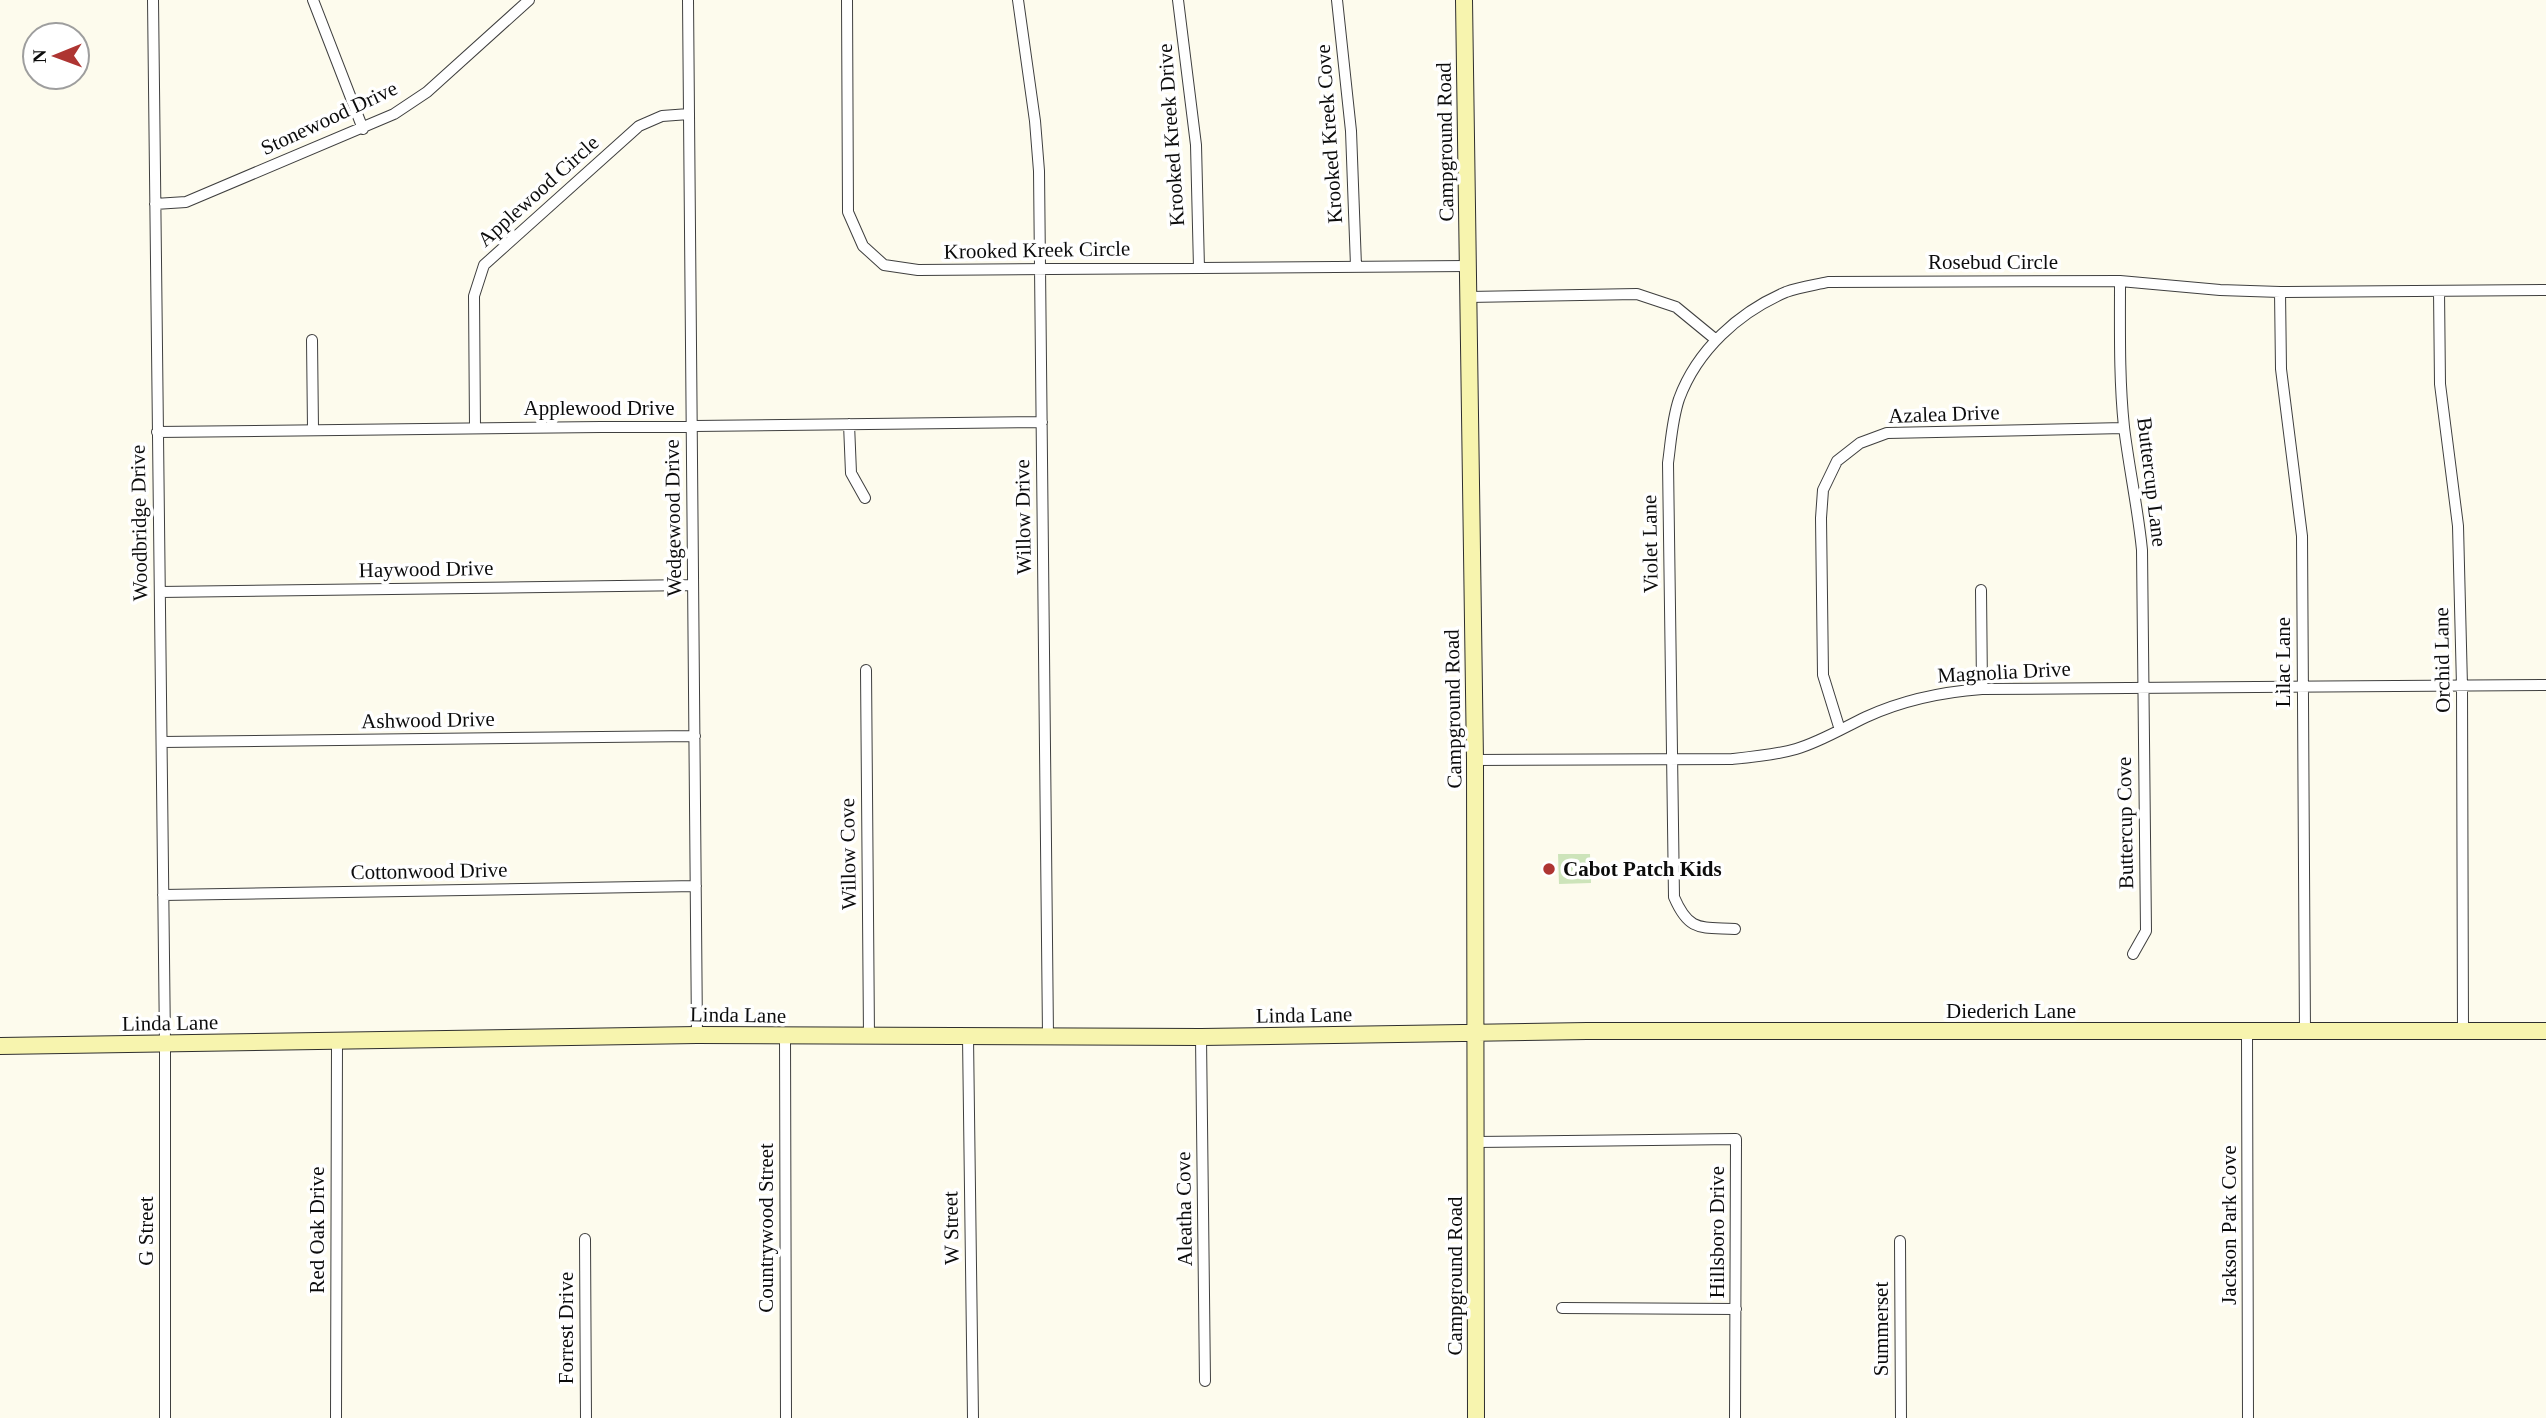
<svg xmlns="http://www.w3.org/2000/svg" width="2546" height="1418" viewBox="0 0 2546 1418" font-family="'Times New Roman',serif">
	<rect width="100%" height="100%" fill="#fdfbed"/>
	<path fill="#cde4ba" d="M1558,854H1590L1591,883L1559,884Z"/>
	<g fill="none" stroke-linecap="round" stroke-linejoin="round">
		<g stroke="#3f3f3f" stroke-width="12">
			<path id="street" d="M153,0L165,1044V1418
				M313,0L363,129
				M688,0L697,1035
				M847,0L848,212L863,246L884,265L918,270L1467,266
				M1018,0L1035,121L1039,171L1048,1036
				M1178,0L1196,145L1199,268
				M1337,0L1351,131L1356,266
				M155,204L186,202L394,114L427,92L529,0
				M2120,281C2120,330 2119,379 2124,427C2129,468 2138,509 2142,550L2146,931L2133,954
				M2439,291L2440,384L2458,526L2462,686L2463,1031
				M2280,292L2281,369L2302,536L2305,1033
				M1468,297L1637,294L1676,307L1715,339
				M312,340L313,429
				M849,424L851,473L865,498
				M475,428L474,296L484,265L639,126L662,116L689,114
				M157,432L1042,422
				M1981,590L1982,689
				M160,592L693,585
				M866,670L869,1037
				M1840,730L1823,675L1821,518L1823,490L1837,461L1860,443L1887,433L2124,428
				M162,742L695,736
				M1475,760L1732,759C1753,757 1775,755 1796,749C1820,742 1843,728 1866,717C1903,700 1941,692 1982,689L2546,685
				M163,895L696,886
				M1735,929C1700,927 1689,932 1674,897L1668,463C1671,441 1672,420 1679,399C1697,350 1739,312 1786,292C1799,287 1815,285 1828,282L2120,281L2220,290L2280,292L2546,290
				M2247,1033L2248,1418
				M785,1037L786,1418
				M968,1037L973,1418
				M1201,1037L1205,1381
				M1475,1142L1736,1139L1735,1418
				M585,1239L586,1418
				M1900,1241L1901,1418
				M1562,1308L1736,1309
				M336,1418L337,1042"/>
		</g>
		<g stroke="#2e2e2e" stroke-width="18">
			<path id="secondary" d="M1464,0L1475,760L1476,1418
				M0,1046L697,1035L1201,1037L1587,1031H2546"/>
		</g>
		<use href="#street" stroke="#fff" stroke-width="10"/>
		<use href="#secondary" stroke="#f7f4ae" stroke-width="16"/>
	</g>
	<circle fill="#ae3532" stroke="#fff" stroke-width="2.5" cx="1549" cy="869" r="7"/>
	<g text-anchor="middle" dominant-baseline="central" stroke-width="7" stroke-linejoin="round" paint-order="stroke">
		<g font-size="21" fill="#0c0c0c" stroke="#fff">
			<text transform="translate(329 118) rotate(-25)">Stonewood Drive</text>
			<text transform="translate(1329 134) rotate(-94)">Krooked Kreek Cove</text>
			<text transform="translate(1171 135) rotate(-94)">Krooked Kreek Drive</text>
			<text transform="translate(1445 142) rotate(-91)">Campground Road</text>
			<text transform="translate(538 191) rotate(-42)">Applewood Circle</text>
			<text transform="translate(1037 250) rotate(-1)">Krooked Kreek Circle</text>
			<text x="1993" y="262">Rosebud Circle</text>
			<text x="599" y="408">Applewood Drive</text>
			<text transform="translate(1944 414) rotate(-2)">Azalea Drive</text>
			<text transform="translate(2152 482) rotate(83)">Buttercup Lane</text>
			<text transform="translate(1023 517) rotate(-91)">Willow Drive</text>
			<text transform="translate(673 518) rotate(-91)">Wedgewood Drive</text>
			<text transform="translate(139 523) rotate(-91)">Woodbridge Drive</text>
			<text transform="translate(1650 544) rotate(-91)">Violet Lane</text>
			<text transform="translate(426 569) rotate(-1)">Haywood Drive</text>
			<text transform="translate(2442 660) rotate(-91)">Orchid Lane</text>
			<text transform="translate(2283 662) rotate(-90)">Lilac Lane</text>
			<text transform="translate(2004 672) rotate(-3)">Magnolia Drive</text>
			<text transform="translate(1453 709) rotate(-91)">Campground Road</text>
			<text transform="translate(428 720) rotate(-1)">Ashwood Drive</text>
			<text transform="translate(2125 823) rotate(-91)">Buttercup Cove</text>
			<text transform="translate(848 854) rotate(-91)">Willow Cove</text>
			<text transform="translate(429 871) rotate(-1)">Cottonwood Drive</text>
			<text x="2011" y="1011">Diederich Lane</text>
			<text transform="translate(738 1015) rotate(1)">Linda Lane</text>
			<text transform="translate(1304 1015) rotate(-1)">Linda Lane</text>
			<text transform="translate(170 1023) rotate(-1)">Linda Lane</text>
			<text transform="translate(1184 1209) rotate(-91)">Aleatha Cove</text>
			<text transform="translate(2229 1225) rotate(-90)">Jackson Park Cove</text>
			<text transform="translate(766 1228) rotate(-90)">Countrywood Street</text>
			<text transform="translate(951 1228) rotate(-91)">W Street</text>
			<text transform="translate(317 1230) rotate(-90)">Red Oak Drive</text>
			<text transform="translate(146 1231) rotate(-90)">G Street</text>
			<text transform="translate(1717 1232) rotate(-90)">Hillsboro Drive</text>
			<text transform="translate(1455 1276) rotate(-90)">Campground Road</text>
			<text transform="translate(566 1328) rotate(-90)">Forrest Drive</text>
			<text transform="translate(1881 1329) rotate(-90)">Summerset</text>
		</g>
		<g font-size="21" font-weight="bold" fill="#0c0c0c" stroke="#fff" text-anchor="start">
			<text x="1563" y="869">Cabot Patch Kids</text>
		</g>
	</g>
	<g transform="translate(56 56) rotate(269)"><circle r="33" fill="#ffffff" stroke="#9e9e9e" stroke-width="2"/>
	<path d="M0-5L12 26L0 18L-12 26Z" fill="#ae3532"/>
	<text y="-10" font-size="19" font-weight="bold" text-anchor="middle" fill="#0c0c0c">N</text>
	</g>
</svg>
